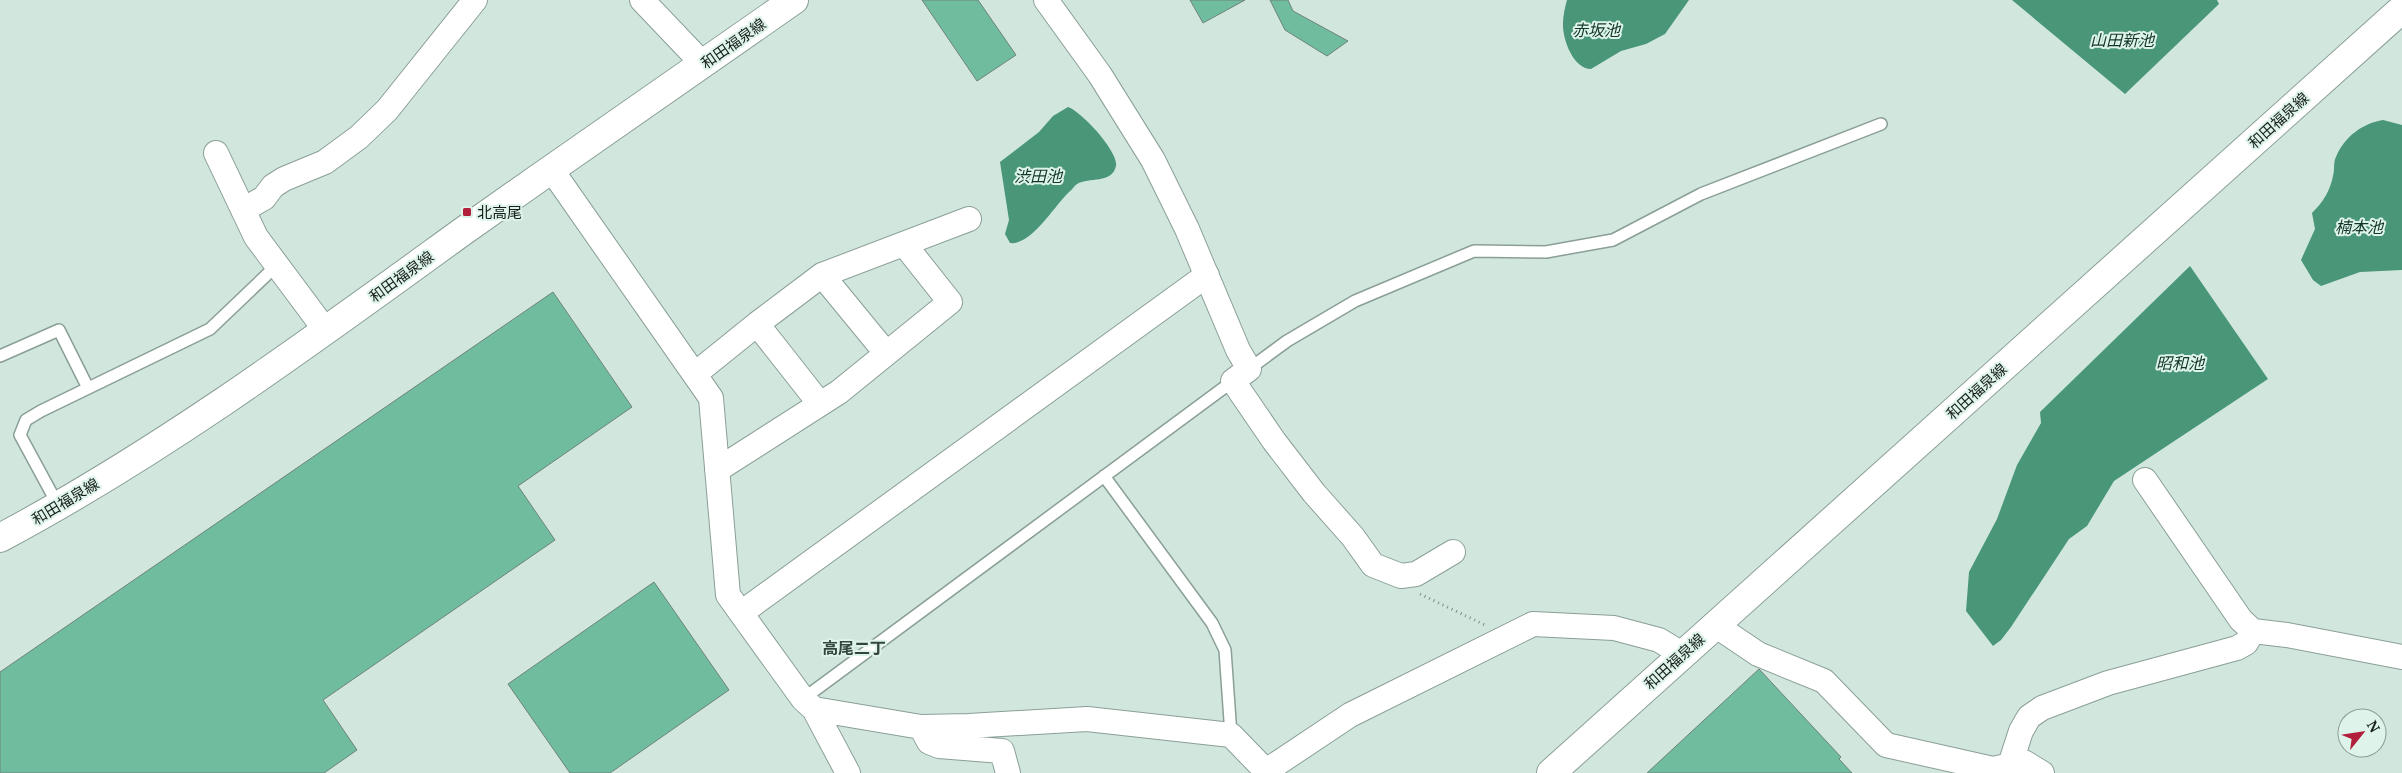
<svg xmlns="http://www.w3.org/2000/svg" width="2402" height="773" viewBox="0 0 2402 773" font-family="'Noto Serif','Noto Sans JP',serif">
	<rect width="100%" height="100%" fill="#d1e7dd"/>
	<path fill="#499679" d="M1567,0H1689L1665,34L1646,44L1621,51L1591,69C1573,69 1562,38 1563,23C1563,16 1565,7 1567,0Z
		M2012,0H2217L2219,4L2125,94Z
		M1068,107C1081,111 1119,152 1116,166C1112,184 1089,177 1077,184C1074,186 1072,190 1069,192C1055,205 1031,246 1010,243L1005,234L1009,220L1000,162L1039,132L1053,116Z
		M2383,120L2402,125V270L2360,272L2321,286L2313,280L2301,260L2315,229L2312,213C2323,202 2330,191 2333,176C2335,170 2333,162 2336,157C2344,137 2363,123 2383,120Z
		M2190,266L2268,379L2114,481L2087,526L2069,539L2011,627L2001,640L1993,646L1966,611L1969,572L1997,519L2017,465L2041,423L2040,412Z"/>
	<path fill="#6fbc9e" stroke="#6f837a" d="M922,0H978L1016,55L977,81Z
		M1190,0H1245L1203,23Z
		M1270,0H1288L1293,11L1348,41L1327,56L1285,30Z
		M553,292L632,407L518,486L555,540L323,700L357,750L324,773H0V672Z
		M654,582L729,690L610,773H570L508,684Z
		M1759,669L1841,757L1839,759L1852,773H1647Z"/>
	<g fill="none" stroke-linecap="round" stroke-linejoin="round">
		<g stroke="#8a9f96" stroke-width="14">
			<path id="service" d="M0,356L59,330L88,388
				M1249,369L1287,341L1355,301L1474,251L1546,252L1613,240L1701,194L1881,124
				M1104,476L1212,623L1225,650L1231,735
				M59,507L20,435L26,420L41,411L210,329L277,265
				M803,699L1233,381"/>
		</g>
		<g stroke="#8a9f96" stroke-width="26">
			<path id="minor" d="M642,0L703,64
				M1046,0L1100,75L1153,160L1187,229L1238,350L1249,369L1233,381L1274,441L1314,493L1353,537L1373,565L1401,576L1416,574L1453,552
				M216,153L256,237L326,331
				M551,169L711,398L728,595L803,699L814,709L848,773
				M243,210L264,198L273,186L284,179L325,162L359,137L387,110L475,0
				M822,275L886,353
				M757,324L820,404
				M695,374L757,324L822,275L969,219
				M717,470L839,392L950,302L904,244
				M2145,480L2241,620L2253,631L2287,635L2402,657
				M741,613L1207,275
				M1715,625L1758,654L1824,681L1886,745L1993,769L2024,762L2042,773
				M814,709L921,727L969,726L1087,719L1231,735L1268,773
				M921,727L929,742L939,746L1002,751L1008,773
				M2010,765L2021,731L2029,717L2042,708L2108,683L2237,648L2246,643L2253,631
				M1266,771L1350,715L1533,624L1614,628L1659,640L1682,654"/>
		</g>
		<g stroke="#8a9f96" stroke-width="30">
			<path id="secondary" d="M0,538C163,451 313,340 462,232C572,154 683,78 794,0
				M1551,773L2402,9"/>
		</g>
		<path stroke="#808f88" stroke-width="3" stroke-dasharray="1 4" stroke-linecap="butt" d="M1420,594L1485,625"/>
		<use href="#service" stroke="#fff" stroke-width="11"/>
		<use href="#minor" stroke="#fff" stroke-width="24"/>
		<use href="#secondary" stroke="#fff" stroke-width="28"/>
	</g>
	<rect fill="#b21f3b" stroke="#def4ea" stroke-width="2" x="462" y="207" width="10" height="10" rx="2.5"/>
	<g text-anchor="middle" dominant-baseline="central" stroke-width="4" stroke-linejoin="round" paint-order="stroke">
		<g font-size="15" fill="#171e1b" stroke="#def4ea">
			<text transform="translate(733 43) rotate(-35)">和田福泉線</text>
			<text transform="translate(2278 120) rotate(-42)">和田福泉線</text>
			<text transform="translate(401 276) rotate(-36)">和田福泉線</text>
			<text transform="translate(1976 391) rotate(-42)">和田福泉線</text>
			<text transform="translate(65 501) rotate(-31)">和田福泉線</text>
			<text transform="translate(1674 661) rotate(-42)">和田福泉線</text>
		</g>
		<g font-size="15" fill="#171e1b" stroke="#def4ea" text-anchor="start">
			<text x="477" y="212">北高尾</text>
		</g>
		<g font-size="16" font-style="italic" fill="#113529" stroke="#def4ea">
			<text x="1596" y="30">赤坂池</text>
			<text x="2122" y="40">山田新池</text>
			<text x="1038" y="176">渋田池</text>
			<text x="2359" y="227">楠本池</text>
			<text x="2180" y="363">昭和池</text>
		</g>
		<g font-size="16" font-weight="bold" fill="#33453d" stroke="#def4ea">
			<text x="854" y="648">高尾二丁</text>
		</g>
	</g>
	<g transform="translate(2362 733) rotate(60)"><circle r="24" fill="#def4ea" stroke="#8e9e97"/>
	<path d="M0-4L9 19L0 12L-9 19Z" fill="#b21f3b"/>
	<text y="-8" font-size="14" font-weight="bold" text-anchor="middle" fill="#171e1b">N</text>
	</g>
</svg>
